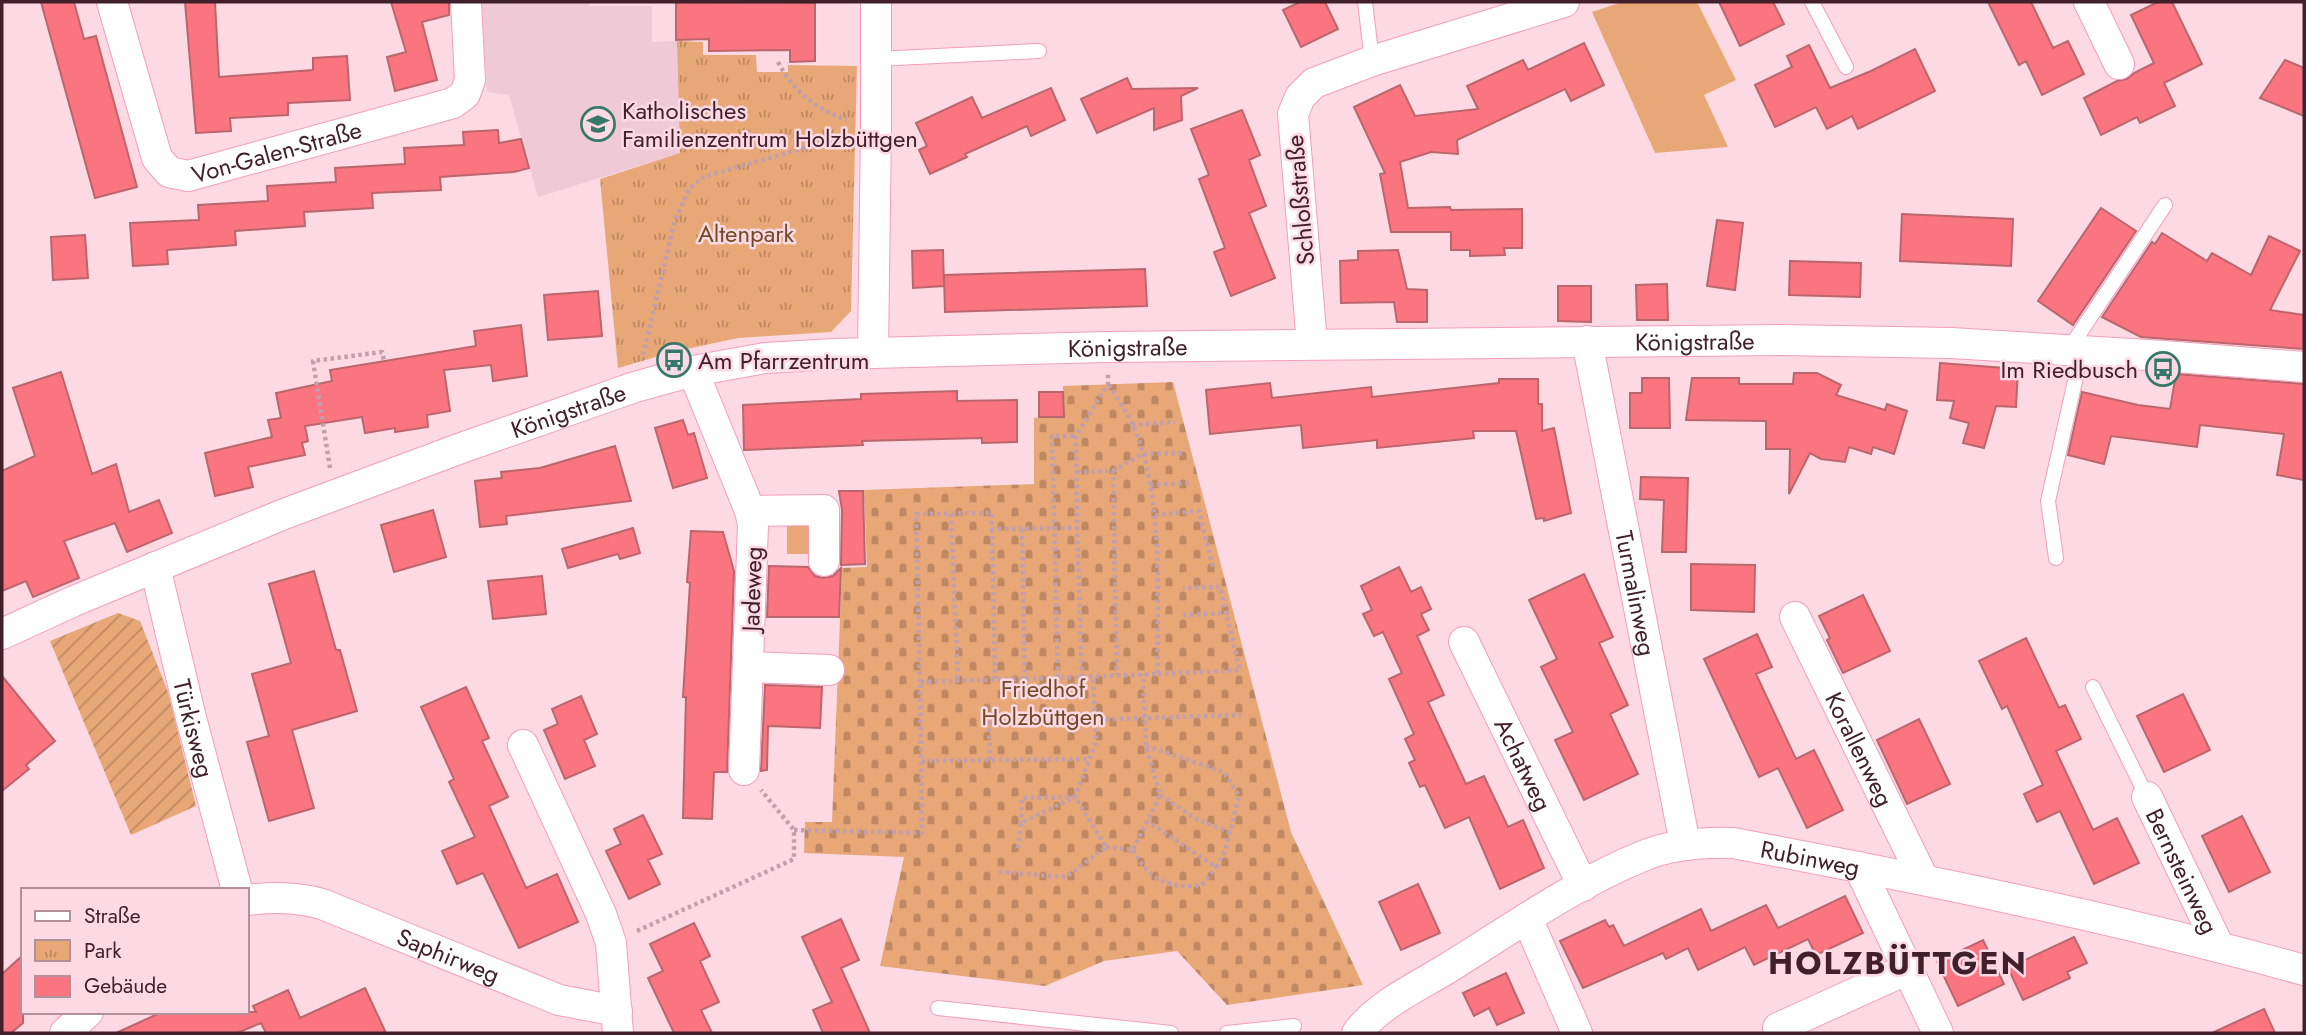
<svg xmlns="http://www.w3.org/2000/svg" width="2306" height="1035" viewBox="0 0 2306 1035" font-family="Jost,sans-serif">
	<defs>
		<pattern id="cemetery-stones" width="16" height="16" patternUnits="userSpaceOnUse" patternTransform="scale(1.75)"><rect width="16" height="16" fill="#e8a777"/><path d="M2 7V4a2 2 0 0 1 4 0v3zM10 15v-3a2 2 0 0 1 4 0v3z" fill="#be8862"/></pattern>
		<pattern id="park-tufts" width="24" height="20" patternUnits="userSpaceOnUse" patternTransform="scale(1.75)"><rect width="24" height="20" fill="#e8a777"/><path d="M3 7l-1-3M5 7V3M7 7l1-3M15 17l-1-3M17 17v-4M19 17l1-3" fill="none" stroke="#be8862"/></pattern>
		<pattern id="garden-furrows" width="10" height="10" patternUnits="userSpaceOnUse" patternTransform="scale(1.75)"><rect width="10" height="10" fill="#e8a777"/><path d="M-1 1l2-2M0 10L10 0M9 11l2-2" fill="none" stroke="#be8862"/></pattern>
	</defs>
	<rect width="100%" height="100%" fill="#fdd9e4"/>
	<path fill="#efc9d5" d="M482,2H589V6H652V42L677,41L680,153L538,197L509,95L487,92Z"/>
	<path fill="#e8a777" d="M1622,2H1697L1736,80L1704,95L1728,147L1655,153L1592,12Z
		M808,525L813,532L812,554H787V526Z"/>
	<path fill="url(#cemetery-stones)" d="M1173,382L1291,832L1363,985L1227,1005L1177,951L1104,961L1045,986L880,966L904,857L804,853L805,822H832L842,568L867,567L864,490L1034,484V418L1064,416L1063,386Z"/>
	<path fill="url(#park-tufts)" d="M677,41L703,42V55H756L757,72H788V65L857,66L851,311L831,332L738,338L673,352L618,368L600,179L680,153Z"/>
	<path fill="url(#garden-furrows)" d="M118,613L140,621L168,692L196,806L131,835L50,641Z"/>
	<path fill="#fb7580" stroke="#bb666c" stroke-width="2" d="M41,2H74L84,39L96,36L137,187L95,198Z
		M185,2H215L219,77L313,70V58L347,56L350,100L288,103V115L230,118L231,131L196,133Z
		M391,2H449V15L422,22L437,80L395,91L387,57L406,52Z
		M676,2L815,3V61L790,62V50L709,51V39L676,40Z
		M1300,2H1325L1338,29L1301,47L1283,10Z
		M1719,2H1773L1784,24L1740,46Z
		M1988,2H2031L2053,48L2068,41L2084,74L2042,95L2026,61L2019,65Z
		M2158,2H2172L2202,64L2164,83L2175,106L2140,123L2137,117L2101,135L2084,98L2117,81L2127,79L2134,73L2154,63L2131,15Z
		M1584,43L1604,85L1571,101L1565,89L1457,140L1458,154L1431,152L1400,162L1408,208L1450,207L1451,210L1522,209V248H1504L1505,255L1470,256V250H1451V232H1391L1380,174L1385,173L1354,107L1400,85L1415,116L1478,109L1467,86L1523,60L1528,70Z
		M1809,45L1830,88L1871,71L1915,49L1935,91L1858,129L1852,116L1827,129L1816,107L1775,127L1755,85L1792,67L1787,56Z
		M2285,60L2304,68V116L2260,98Z
		M1127,78L1132,89L1198,88L1181,96L1182,120L1154,130V108L1097,133L1081,99Z
		M1051,88L1065,120L1031,136L1027,126L965,154L967,157L930,174L919,150L927,146L916,123L972,97L982,118Z
		M1242,110L1260,155L1249,160L1266,206L1249,213L1275,278L1231,296L1214,252L1225,248L1199,179L1209,175L1191,129Z
		M498,130L499,143L521,139L529,168L514,172L440,177L441,190L372,193L373,208L304,212L305,226L235,231L236,245L167,250L168,264L133,266L130,223L199,220L198,205L268,201L267,186L336,182L335,168L405,164L404,148L464,145L463,132Z
		M2101,208L2136,231L2073,325L2038,301Z
		M1902,214L2013,219L2011,266L1900,261Z
		M1717,220L1743,223L1735,290L1707,286Z
		M2162,233L2207,261L2212,253L2251,275L2269,236L2300,251L2270,310L2304,315V349L2141,337L2102,317L2152,242L2155,244Z
		M85,235L88,278L53,280L51,237Z
		M943,250L944,286L913,288L912,251Z
		M1398,250L1407,289L1427,290V322H1397L1394,302L1341,303L1340,261L1358,260V251Z
		M1790,261L1861,263L1860,297L1789,295Z
		M1145,269L1147,306L945,312L944,275Z
		M1667,284L1668,320H1637L1636,285Z
		M1558,286H1591V322L1558,321Z
		M598,291L602,336L548,340L544,295Z
		M521,325L527,376L493,381L491,365L444,370L450,411L427,415L428,427L395,432V428L365,433L362,417L305,426L308,441L302,443L305,455L248,467L253,487L215,496L205,453L272,437L268,420L281,418L276,393L332,381L330,370L476,346L474,331Z
		M1940,363L2018,369L2016,407L1996,406L1984,448L1963,443L1969,423L1950,418L1954,401L1937,400Z
		M61,372L92,474L116,464L129,512L159,500L172,533L127,552L115,523L64,541L79,578L33,597L26,581L2,591V471L35,456L13,388Z
		M1794,373H1817L1841,385L1836,395L1885,410L1887,404L1907,411L1894,454L1873,447L1871,454L1849,447L1845,462L1821,459L1810,453L1789,494L1790,449H1766V421L1686,420L1692,378H1739V384H1793Z
		M2176,374L2304,384V480L2277,475L2284,434L2200,425L2197,447L2111,436L2104,464L2068,455L2082,392L2138,405L2170,409Z
		M1642,378H1669L1670,428H1630V393H1642Z
		M1499,379H1538V404H1542V431L1554,428L1571,513L1544,521V518L1536,519L1516,431H1473L1474,438L1377,448V440L1303,448L1301,425L1210,434L1206,390L1270,383L1272,398L1371,387L1372,397L1499,383Z
		M957,391V401L1017,400V442L982,443V438L862,441L863,445L744,450L743,405L861,399V394Z
		M1039,392H1063L1064,417H1039Z
		M683,420L688,435L694,433L707,478L673,488L655,428Z
		M615,446L631,501L506,516L507,524L480,527L475,481L502,478L501,472L540,468Z
		M1641,477L1688,478L1686,552H1662L1664,500L1640,499Z
		M839,491H863L865,564L841,565L842,510Z
		M433,510L446,557L394,572L381,525Z
		M633,528L640,553L620,559L618,554L568,568L562,549Z
		M691,531L723,532L734,571L727,772H714L712,819L683,818L686,697H683L690,583L687,582Z
		M1691,564L1755,565L1754,612L1691,610Z
		M769,566L808,567L815,576L823,578L833,576L841,568L839,617H767Z
		M1399,567L1411,592L1421,587L1431,609L1421,614L1429,630L1417,636L1444,695L1428,702L1466,784L1484,776L1508,827L1523,820L1544,868L1500,889L1469,817L1445,828L1425,785L1420,787L1409,763L1415,760L1405,739L1414,734L1389,679L1402,673L1383,632L1374,636L1363,614L1372,610L1361,586Z
		M314,571L336,650H340L357,711L292,730L314,808L269,821L247,742L269,736L252,674L291,663L269,584Z
		M1584,574L1613,637L1599,643L1628,705L1610,714L1638,774L1584,800L1555,740L1573,732L1541,667L1557,659L1529,600Z
		M542,576L546,614L493,619L488,581Z
		M1863,595L1890,651L1843,673L1827,640L1830,638L1819,616Z
		M1757,634L1772,667L1756,674L1796,759L1814,750L1843,810L1807,828L1778,768L1759,777L1704,659Z
		M2026,638L2059,708L2065,705L2081,739L2056,751L2093,830L2117,818L2139,863L2094,884L2060,811L2037,822L2024,794L2043,785L2007,706L2002,709L1979,661Z
		M2,676L55,741L26,765L29,769L2,791Z
		M765,685L822,687L820,728L768,726L767,770L761,771Z
		M466,687L489,738L482,741L508,797L489,806L526,888L557,874L578,922L519,948L483,873L457,884L442,851L475,837L449,782L454,779L421,707Z
		M2183,694L2210,750L2164,772L2137,716Z
		M581,696L597,734L584,740L595,766L565,779L544,730L558,724L552,709Z
		M1919,719L1950,784L1907,804L1877,740Z
		M643,815L662,854L648,860L660,884L629,899L606,851L621,844L614,829Z
		M2242,816L2270,872L2229,892L2202,836Z
		M1418,884L1440,933L1401,950L1379,902Z
		M1845,896L1863,933L1816,955L1808,939L1754,965L1745,947L1698,970L1688,948L1666,959L1663,953L1583,988L1560,941L1605,920L1609,927L1613,925L1624,946L1701,909L1711,931L1766,905L1778,928Z
		M841,919L859,960L841,968L870,1033H823L813,1010L832,1002L802,937Z
		M694,923L710,956L700,961L719,1002L701,1010L712,1033H674L648,978L663,971L650,944Z
		M2074,937L2087,963L2067,972L2070,978L2023,1000L2008,968Z
		M1983,940L2004,984L1958,1006L1937,962Z
		M23,955V1023L11,1033H2V974Z
		M1506,973L1524,1013L1497,1025L1489,1008L1474,1016L1463,993Z
		M365,988L386,1033H266L261,1023L237,1033H116L162,1012H256L253,1006L288,990L300,1018Z
		M2264,1009L2275,1033H2212Z"/>
	<g fill="none" stroke-linecap="round" stroke-linejoin="round">
		<g stroke="#f39dbc" stroke-width="16">
			<path id="lane" d="M1365,2L1372,61
				M1812,2L1846,67
				M876,59L1039,51
				M2069,349L2165,205
				M2056,558L2048,501L2082,350
				M2093,687L2147,797
				M938,1008L1171,1033
				M1227,1033L1294,1026"/>
		</g>
		<g stroke="#f39dbc" stroke-width="32">
			<g id="street">
				<path id="s1" d="M112,2L157,158L169,172L188,176L453,103L465,94L470,80L466,2"/>
				<path d="M2089,2L2119,64"/>
				<path id="s2" d="M1587,341L1685,844"/>
				<path d="M1312,344L1293,114L1300,97L1314,83L1372,61L1564,2"/>
				<path d="M873,353L876,127V2"/>
				<path d="M693,371L750,511L753,525L744,770"/>
				<path d="M750,511L824,510V561"/>
				<path id="s3" d="M155,567L191,718L237,890"/>
				<path id="s4" d="M1795,617L1924,880"/>
				<path id="s5" d="M2,634L74,601L284,514L464,447L635,387L693,371L765,358L834,354L1108,347L1782,340L1951,343L2164,356L2304,367"/>
				<path id="s6" d="M1464,642L1583,886"/>
				<path d="M749,667L829,670"/>
				<path d="M523,745L601,914L611,943L618,1033"/>
				<path id="s7" d="M2147,797L2219,947"/>
				<path d="M1859,867L1938,1033"/>
				<path id="s8" d="M247,900C274,897 296,897 322,904L559,1000L617,1011"/>
				<path d="M1527,918L1577,1033"/>
				<path d="M1778,1028L1908,969"/>
				<path d="M65,1033L88,1012"/>
				<path id="s9" d="M1357,1033C1379,1004 1417,987 1448,968C1511,929 1574,884 1643,856C1672,844 1702,842 1733,843C1924,879 2116,918 2304,970"/>
			</g>
		</g>
		<path stroke="#c29fab" stroke-width="4.5" stroke-dasharray="3.5 3.5" stroke-linecap="butt" d="M778,62C793,91 816,109 847,120
			M643,355L675,220L689,189L703,177L850,135
			M1132,425L1175,422
			M330,468L313,361L382,352L384,361
			M1113,471L1142,454L1182,453
			M1077,472L1113,471L1117,675
			M1150,485L1189,483
			M951,514L958,681
			M1155,515L1199,511L1213,567
			M992,529L995,679
			M1022,529L1025,678
			M1183,615L1226,613L1220,587L1183,588
			M1158,674L1240,670L1226,613
			M1058,677L1052,436H1076
			M1082,677L1158,674C1156,595 1165,498 1133,425C1126,411 1116,397 1108,384
			M920,682L916,514L992,513V529L1077,528
			M1146,746L1224,772L1239,796L1225,851L1216,867L1147,821
			M990,760L989,723L1241,715
			M922,761L1089,759
			M1160,795L1198,820L1230,832
			M794,830L922,833L920,682L1082,677L1077,528L1076,436L1108,384V373
			M1106,847L1133,850L1160,795L1146,746L1143,674
			M1018,848L1021,823L1075,797L1096,742L1093,676
			M1133,850C1148,879 1169,890 1202,885L1216,867
			M999,872L1066,877L1106,847L1075,797L1022,798L1021,823
			M637,931L794,859V830L761,790"/>
		<use href="#lane" stroke="#fff" stroke-width="14"/>
		<use href="#street" stroke="#fff" stroke-width="30"/>
	</g>
	<defs>
		<g id="school-ring" transform="scale(1.75)"><circle r="9.5" fill="#fdd9e4" stroke="#357869" stroke-width="1.5"/><path d="M0-5L7-2L0 1L-7-2ZM-4 1L0 2.5L4 1V4Q0 6-4 4Z" fill="#357869"/></g>
		<g id="bus-ring" transform="scale(1.75)"><circle r="9.5" fill="#fdd9e4" stroke="#357869" stroke-width="1.5"/><path d="M-5-6H5V4H4V6H2V4H-2V6H-4V4H-5ZM-3.5-4V0h7V-4ZM-3.5 1.2v1.5H-2V1.2ZM2 1.2v1.5H3.5V1.2Z" fill="#357869"/></g>
	</defs>
	<g fill-rule="evenodd">
		<use href="#school-ring" x="598" y="124"/>
		<use href="#bus-ring" x="674" y="360"/>
		<use href="#bus-ring" x="2163" y="369"/>
	</g>
	<g text-anchor="middle" dominant-baseline="central" stroke-width="5" stroke-linejoin="round" paint-order="stroke">
		<g font-size="24" fill="#41202c" stroke="#fdd9e4" text-anchor="start">
			<text x="622" y="110">Katholisches<tspan x="622" dy="28">Familienzentrum Holzbüttgen</tspan></text>
			<text x="698" y="360">Am Pfarrzentrum</text>
			<text x="2138" y="369" text-anchor="end">Im Riedbusch</text>
		</g>
		<g font-size="24" fill="#41202c" stroke="#fdd9e4">
			<text stroke="none"><textPath href="#s1" startOffset="292">Von-Galen-Straße</textPath></text>
			<text transform="translate(1300 200) rotate(-95)">Schloßstraße</text>
			<text stroke="none"><textPath href="#s5" startOffset="1743">Königstraße</textPath></text>
			<text stroke="none"><textPath href="#s5" startOffset="1176">Königstraße</textPath></text>
			<text stroke="none"><textPath href="#s5" startOffset="609">Königstraße</textPath></text>
			<text transform="translate(752 589) rotate(-88)">Jadeweg</text>
			<text stroke="none"><textPath href="#s2" startOffset="257">Turmalinweg</textPath></text>
			<text stroke="none"><textPath href="#s3" startOffset="166">Türkisweg</textPath></text>
			<text stroke="none"><textPath href="#s4" startOffset="147">Korallenweg</textPath></text>
			<text stroke="none"><textPath href="#s6" startOffset="136">Achatweg</textPath></text>
			<text stroke="none"><textPath href="#s9" startOffset="508">Rubinweg</textPath></text>
			<text stroke="none"><textPath href="#s7" startOffset="82">Bernsteinweg</textPath></text>
			<text stroke="none"><textPath href="#s8" startOffset="212">Saphirweg</textPath></text>
		</g>
		<g font-size="24" fill="#744825" stroke="#fdd9e4">
			<text x="746" y="233">Altenpark</text>
			<text x="1043" y="688">Friedhof<tspan x="1043" dy="28">Holzbüttgen</tspan></text>
		</g>
		<g font-size="32" font-weight="bold" letter-spacing="2" fill="#41202c" stroke="#fdd9e4">
			<text x="1898" y="963">HOLZBÜTTGEN</text>
		</g>
	</g>
	<rect width="2306" height="1035" fill="none" stroke="#41202c" stroke-width="7"/>
	<rect x="21" y="888" width="228" height="126" fill="#fdd9e4" stroke="#b28f9a" stroke-width="2"/>
	<rect x="35" y="911" width="35" height="10" fill="#ffffff" stroke="#b28f9a" stroke-width="2"/>
	<text x="84" y="923" font-size="21" fill="#41202c">Straße</text>
	<rect x="35" y="940" width="35" height="21" fill="url(#park-tufts)" stroke="#b28f9a" stroke-width="2"/>
	<text x="84" y="958" font-size="21" fill="#41202c">Park</text>
	<rect x="35" y="976" width="35" height="21" fill="#fb7580" stroke="#b28f9a" stroke-width="2"/>
	<text x="84" y="993" font-size="21" fill="#41202c">Gebäude</text>
</svg>
